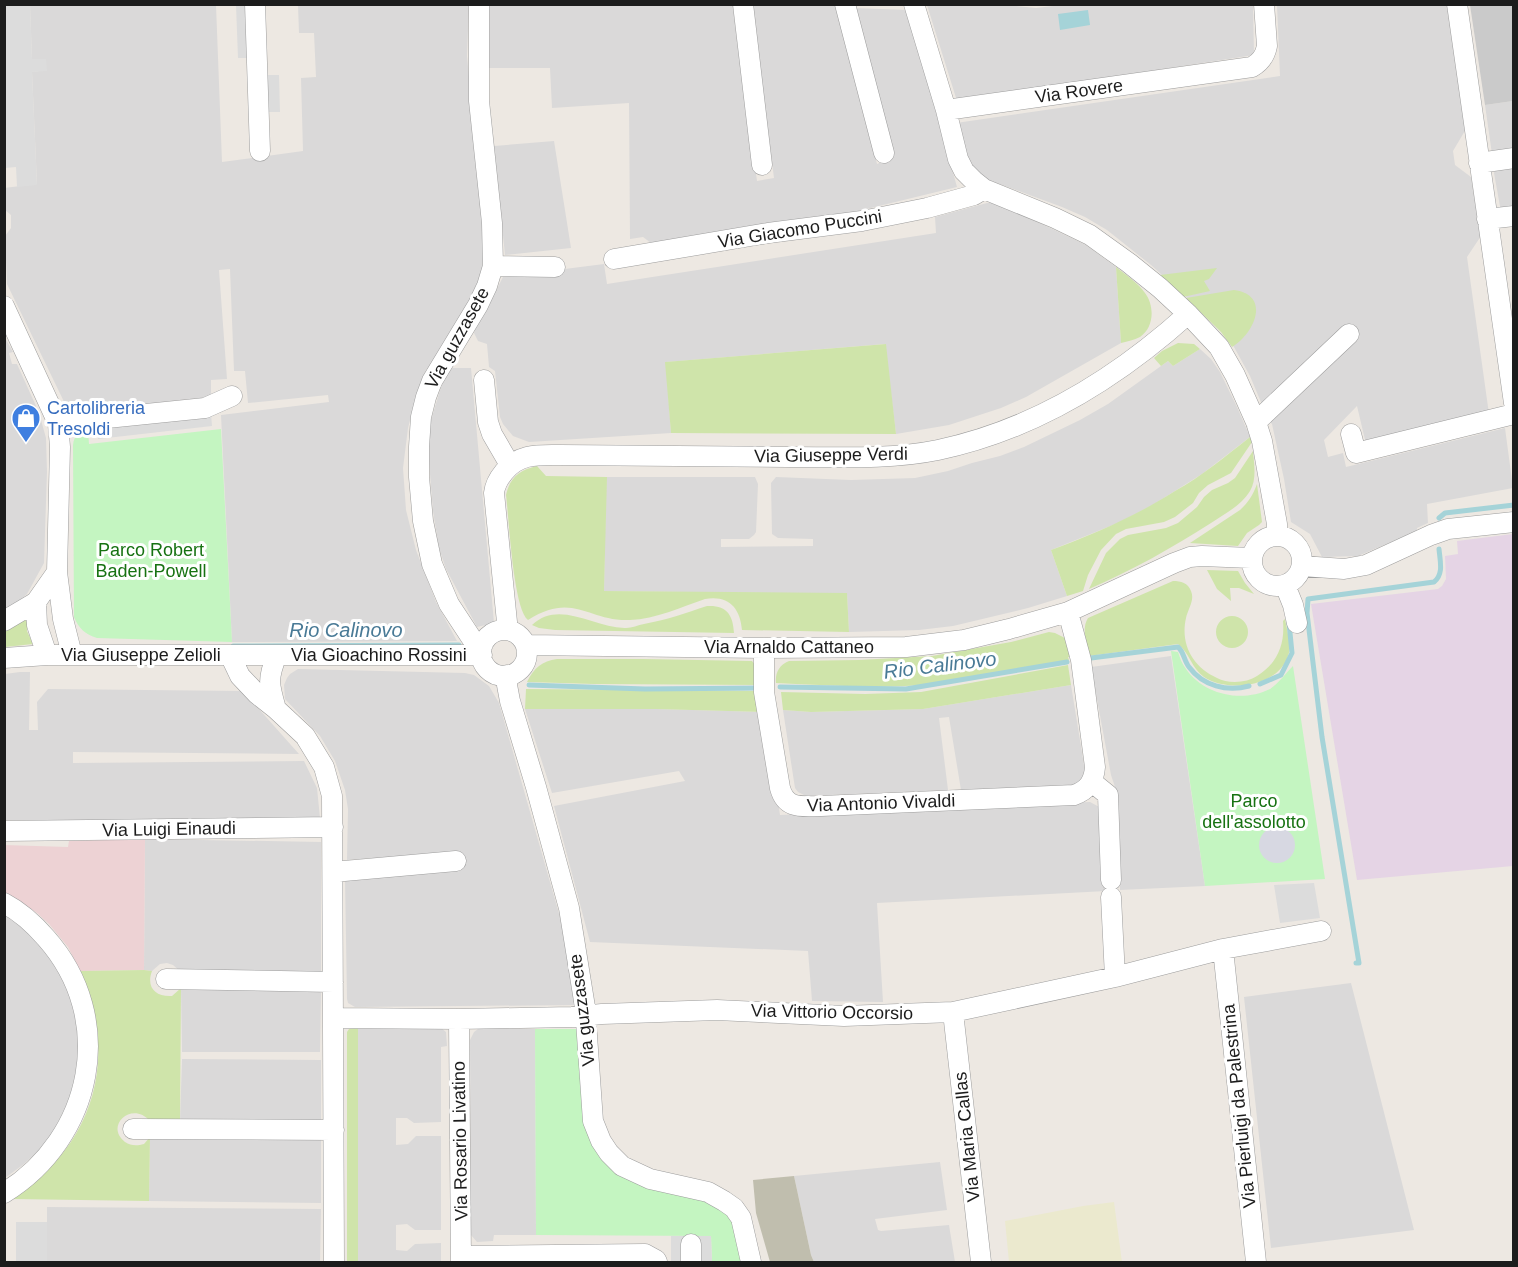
<svg xmlns="http://www.w3.org/2000/svg" width="1518" height="1267" viewBox="0 0 1518 1267" font-family="Arial,sans-serif">
	<rect width="100%" height="100%" fill="#ede8e2"/>
	<path fill="#dad9d9" d="M998,4L1036,8L1070,4L1253,5L1254,55L957,101L927,5Z
		M30,5H216L222,162L303,151L301,78L316,77L314,33H299L298,5H469L467,56L482,212L484,250L482,269L478,287L440,356L426,370L418,389L408,428L403,468L406,510L416,550L436,602L457,641L232,642L221,415L329,402L328,395L248,403L245,371H234L230,269L219,270L227,379L211,380V397L69,412L7,284L5,236L11,228V215L5,210L4,188L37,184L32,72L47,70L32,59Z
		M487,5H733L757,181L774,178L752,5H838L877,164L891,158L853,8L908,10L957,187L846,214L651,243L643,237L630,239L629,103L552,108L550,68H486Z
		M1277,5H1450L1466,129L1453,151L1455,165L1471,177L1481,236L1467,257L1489,414L1366,444L1357,406L1324,440L1328,457L1343,453L1346,467L1505,428L1513,488L1427,504L1428,523L1417,528V531L1358,556L1322,557L1310,534L1291,522L1284,479L1272,424L1270,422L1358,337L1347,326L1263,407L1250,376L1234,347L1220,328L1193,303L1151,265L1107,230L1085,217L1062,207L986,179L978,173L967,158L956,123L1280,76Z
		M1513,101V151L1492,154L1485,105Z
		M554,141L571,248L505,255L494,146Z
		M1513,163V211L1501,212L1494,173L1497,165Z
		M987,203H993L1042,224L1086,245L1116,267L1121,343L1026,397L1001,408L949,425L896,434L885,344L666,362L671,433L529,442L513,436L503,424L500,417L495,371L489,367L487,344L478,341L474,333L476,327L484,314L503,277L604,264L607,284L936,233L935,217Z
		M4,336L13,352L9,353L12,364H17L36,406L37,418L41,420L46,438L47,472L44,563L27,594L13,606L4,610Z
		M1200,349L1211,359L1220,372L1237,407L1250,437L1202,474L1151,506L1118,523L1051,550L1067,596L1028,608L953,626L919,630L849,632L847,594L604,591L606,477H755L758,484L756,532L754,535L749,539H721V547L813,546V539L778,538L772,534L771,483L776,477L851,480L915,478L948,471L972,463L1000,456L1024,447L1080,420L1108,404L1168,361L1173,366Z
		M450,368H471L494,623L477,627L446,569L439,548L433,511L428,449L431,420L441,387Z
		M1171,656L1205,886L1120,890L1117,793L1111,775L1091,667Z
		M298,669L465,673L474,675L489,686L499,703L562,924L578,1005L355,1007L348,1003L347,999L345,878L464,866L461,852L347,860L348,809L345,790L335,761L320,736L285,699L284,685L287,678L290,674Z
		M20,672H30L29,730H38L37,702L48,689L243,691L299,754L73,752V763L304,761L317,788L320,818L225,821L5,820V674Z
		M1071,685L1085,771L1081,780L1073,785L961,790L949,717L939,718L948,790L806,796L798,792L795,788L783,710L811,712L923,709Z
		M525,709H656L765,712L780,815L1090,802L1103,809L1106,891L877,903L883,1002L812,1001L808,951L590,942L554,806L685,781L679,771L552,793Z
		M145,839L321,842V974L181,972L173,965L167,963L160,964L152,971L144,970Z
		M4,914L24,928L51,956L69,990L78,1028V1066L68,1103L50,1137L38,1151L24,1164L5,1178Z
		M1351,983L1414,1230L1271,1248L1244,997Z
		M181,988L317,989L321,993L320,1052H182Z
		M358,1027H440L446,1032L447,1046L441,1047V1122L414,1123L407,1118H396V1145L408,1144L416,1136H441V1230H415L407,1224L396,1225V1250L407,1251L415,1244L441,1243V1262H358Z
		M483,1028L535,1029L536,1235H494L493,1241L477,1242L471,1235L470,1040L474,1032L478,1029Z
		M182,1059L321,1060V1121L180,1122Z
		M150,1137L321,1138V1203L149,1201Z
		M940,1162L947,1210L875,1219L878,1230L881,1231L949,1225L955,1262H814L811,1255L794,1176Z
		M47,1207L321,1209L320,1262H47Z"/>
	<path fill="#edd2d4" d="M145,839L144,970L80,971L68,947L49,924L37,913L5,892L4,845L68,847L69,841Z"/>
	<path fill="#e5d4e5" d="M1513,534V866L1357,880L1311,604L1438,589L1442,586L1446,579L1445,556L1458,554L1457,541Z"/>
	<path fill="#cacaca" d="M1470,5H1513V101L1485,105Z"/>
	<path fill="#c0beae" d="M794,1176L811,1255L814,1262H770L756,1213L753,1180Z"/>
	<path fill="#ebe9ce" d="M1114,1202L1122,1262H1009L1005,1221L1083,1206Z"/>
	<path fill="#cfe4aa" d="M1116,267C1126,275 1138,283 1145,293C1155,306 1154,328 1140,337C1134,340 1128,341 1121,343Z
		M1217,268L1209,279L1204,281L1210,291L1183,297L1160,275Z
		M1234,290C1272,295 1254,334 1232,347L1221,332L1186,298Z
		M1178,343L1194,344L1200,349L1173,366L1168,361L1161,366L1154,358L1162,351Z
		M886,344L896,434L671,433L665,362Z
		M1250,437L1252,442L1231,473L1208,485L1199,493L1193,503L1175,517L1164,522L1126,529L1116,534L1101,550L1088,575L1083,591L1067,596L1051,550C1094,534 1136,516 1175,491C1202,476 1226,456 1250,437Z
		M1253,451C1254,464 1257,479 1250,491C1241,506 1224,514 1211,523C1172,548 1131,571 1089,589L1106,553L1120,539L1128,535L1166,528L1178,523L1197,507L1204,497L1212,490L1228,483L1235,478Z
		M537,466L546,476L607,477L604,591L847,593L849,632L742,630C740,608 729,595 705,599C681,607 656,619 630,620C588,622 574,591 528,620C513,608 509,518 506,495C510,477 520,470 537,466Z
		M1257,484L1262,522L1259,525L1247,533L1238,546L1190,543L1240,510C1248,503 1253,495 1257,484Z
		M1207,570L1238,571L1245,583L1254,594L1239,588H1230L1231,601L1217,589Z
		M1173,581C1181,581 1188,583 1191,591C1195,600 1188,609 1186,618C1180,645 1193,667 1217,678C1228,684 1247,683 1257,676C1278,663 1285,644 1283,621L1285,619C1287,631 1292,646 1288,656C1278,687 1228,693 1204,677C1192,669 1189,652 1178,644L1089,656C1087,644 1081,629 1088,618Z
		M707,606C727,605 733,615 734,633L555,630L539,628L532,625C560,599 595,629 626,628C632,628 638,625 644,624C666,620 686,613 707,606Z
		M1216 632a16 16 0 1 1 32 0a16 16 0 1 1-32 0Z
		M25,619L27,623V631L33,644L5,647V631Z
		M1049,632L1055,633L1065,638L1072,657H1068L1069,660L921,685C873,689 824,685 776,683C775,673 779,665 789,661L859,660L932,656L1011,642Z
		M557,659H643L752,661L756,666L760,685L594,684L527,682C534,668 542,661 557,659Z
		M1068,665L1071,685L923,709L811,712L783,710L781,692L865,694L921,692Z
		M526,689L761,691L765,712L656,709H525Z
		M144,970L152,971C146,987 155,997 172,996L181,988L180,1122L150,1121C132,1100 104,1126 125,1142C131,1146 137,1146 144,1144L150,1137L149,1201L12,1199C93,1146 120,1061 80,971Z
		M358,1027V1262H347V1032L349,1029Z"/>
	<path fill="#c4f5c1" d="M221,429L232,642L97,638C85,634 79,629 74,617L73,445C74,435 79,432 88,431L89,444Z
		M1171,651L1178,652C1180,658 1182,664 1186,669C1204,695 1242,703 1270,689C1278,684 1286,673 1293,666L1325,879L1205,886Z
		M535,1029H579L598,1151L728,1209L745,1262H712L711,1236L536,1235Z"/>
	<path fill="#dcdcdc" d="M4,5H30L32,59H46L47,71L32,72L37,185L17,187L16,167L5,168Z
		M236,5H249L250,58H238Z
		M267,75H279L280,112H268Z
		M211,414L212,426L98,439L97,426Z
		M1314,883L1320,918L1280,923L1274,885Z
		M16,1222H47V1262H16Z
		M671,1236H711L712,1262H671Z"/>
	<path fill="#d7d8e2" d="M1259 845a18 18 0 1 1 36 0a18 18 0 1 1-36 0Z"/>
	<path fill="#a5d3d8" d="M1088,10L1090,25L1060,30L1058,14Z"/>
	<g fill="none" stroke-linecap="round" stroke-linejoin="round">
		<path stroke="#a5d3d8" stroke-width="5" d="M1439,518L1445,513L1514,505
			M233,646L459,645
			M1091,658L1178,647C1184,652 1184,661 1189,667C1203,686 1227,692 1249,686
			M1260,684L1281,675L1292,653L1289,623
			M529,685L645,689L760,688
			M780,687L906,689L1067,662
			M1356,963H1359L1322,737L1307,613L1308,599L1434,582C1444,574 1440,561 1439,549"/>
		<g stroke="#9d9d9d" stroke-width="21">
			<path id="minor" d="M255,4L260,151
				M479,4V101L492,223L493,266L487,286L478,305L432,381L426,397L421,417L419,447V477L423,521L432,564L449,604L472,639L483,644
				M743,4L762,165
				M845,4L884,153
				M914,4L946,110L958,159L964,171L974,181L984,189L1055,218L1090,235L1129,263L1160,288L1188,314L1219,347L1235,375L1256,422L1262,441L1277,524V535
				M1457,4L1514,403
				M946,110L1252,67C1261,62 1265,56 1267,46L1264,4
				M1479,163L1514,158
				M1487,219L1514,216
				M614,259L768,233L862,221L927,208L974,195L984,189
				M493,266L555,267
				M4,306L58,423L60,447L57,572L63,619L72,655
				M484,380L488,422L492,434L510,465
				M1256,422L1349,334
				M58,423L205,408L232,396
				M1351,434L1356,453L1514,414
				M1252 561a25 25 0 1 1 50 0a25 25 0 1 1-50 0Z
				M1302,566L1344,569L1366,565L1431,535L1448,529L1514,522
				M1285,585L1293,605L1297,623
				M36,602L37,625L47,655
				M4,621L36,602L57,572
				M506,630L507,622L494,493C495,484 499,478 504,472C519,453 539,455 560,455C636,456 712,457 788,457C838,457 889,460 938,450C1033,430 1117,378 1188,314
				M481 653a23 23 0 1 1 46 0a23 23 0 1 1-46 0Z
				M526,645L764,648L906,647L964,640L1009,629L1068,612L1174,563L1190,557L1202,556L1251,558
				M764,648V692L780,788C786,810 802,806 821,806L1074,795C1088,790 1094,782 1095,767L1081,660L1068,612
				M230,655L240,676L257,694L276,709L305,736L324,767L332,796L334,1262
				M4,658L47,655H482
				M507,675V685L510,701L536,787L569,908L585,1007L593,1121L601,1141L609,1153L622,1166L650,1179L708,1192L724,1201L734,1208L741,1218L751,1262
				M276,709C269,685 267,679 277,655
				M1092,782L1108,795L1111,880
				M4,831L333,827
				M333,872L456,861
				M1111,897L1115,977
				M4,903C21,912 34,924 46,938C118,1019 93,1138 4,1193
				M1223,949L1256,1262
				M166,979L333,982
				M953,1012L981,1262
				M334,1018L459,1019L572,1017L602,1014L717,1010L844,1016L953,1012L1115,977L1223,949L1321,931
				M459,1019L461,1262
				M133,1129L334,1130
				M461,1256L645,1254L656,1260L657,1262
				M691,1262V1244"/>
		</g>
		<use href="#minor" stroke="#fff" stroke-width="20"/>
	</g>
	<defs>
		<g id="shop-pin" transform="scale(1.5)"><path d="M0 17L-7.5 6A9.5 9.5 0 1 1 7.5 6Z" fill="#3f7fe0" stroke="#fff"/><path d="M-5-2.5h2.3a2.7 3.5 0 0 1 5.4 0H5L5.5 6h-11ZM-1.5-2.5h3a1.5 2.3 0 0 0-3 0Z" fill="#fff"/></g>
	</defs>
	<g fill-rule="evenodd">
		<use href="#shop-pin" x="26" y="418"/>
	</g>
	<g text-anchor="middle" dominant-baseline="central" stroke-width="6" stroke-linejoin="round" paint-order="stroke">
		<g font-size="18" fill="#1c1c1c" stroke="#fff">
			<text transform="translate(1079 91) rotate(-8)">Via Rovere</text>
			<text transform="translate(800 229) rotate(-9)">Via Giacomo Puccini</text>
			<text transform="translate(457 338) rotate(-61)">Via guzzasete</text>
			<text transform="translate(831 455) rotate(-1)">Via Giuseppe Verdi</text>
			<text x="789" y="647">Via Arnaldo Cattaneo</text>
			<text x="141" y="655">Via Giuseppe Zelioli</text>
			<text x="379" y="655">Via Gioachino Rossini</text>
			<text transform="translate(881 803) rotate(-2)">Via Antonio Vivaldi</text>
			<text transform="translate(169 829) rotate(-1)">Via Luigi Einaudi</text>
			<text transform="translate(582 1010) rotate(-97)">Via guzzasete</text>
			<text transform="translate(832 1012) rotate(1)">Via Vittorio Occorsio</text>
			<text transform="translate(1239 1106) rotate(-96)">Via Pierluigi da Palestrina</text>
			<text transform="translate(967 1137) rotate(-96)">Via Maria Callas</text>
			<text transform="translate(460 1141) rotate(-91)">Via Rosario Livatino</text>
		</g>
		<g font-size="18" fill="#366cbe" stroke="#fff" text-anchor="start">
			<text x="47" y="408">Cartolibreria<tspan x="47" dy="21">Tresoldi</tspan></text>
		</g>
		<g font-size="18" fill="#177212" stroke="#fff">
			<text x="151" y="550">Parco Robert<tspan x="151" dy="21">Baden-Powell</tspan></text>
			<text x="1254" y="801">Parco<tspan x="1254" dy="21">dell'assolotto</tspan></text>
		</g>
		<g font-size="20" font-style="italic" fill="#497a96" stroke="#fff">
			<text x="346" y="630">Rio Calinovo</text>
			<text transform="translate(940 665) rotate(-7)">Rio Calinovo</text>
		</g>
	</g>
	<rect width="1518" height="1267" fill="none" stroke="#1c1c1c" stroke-width="12"/>
</svg>
